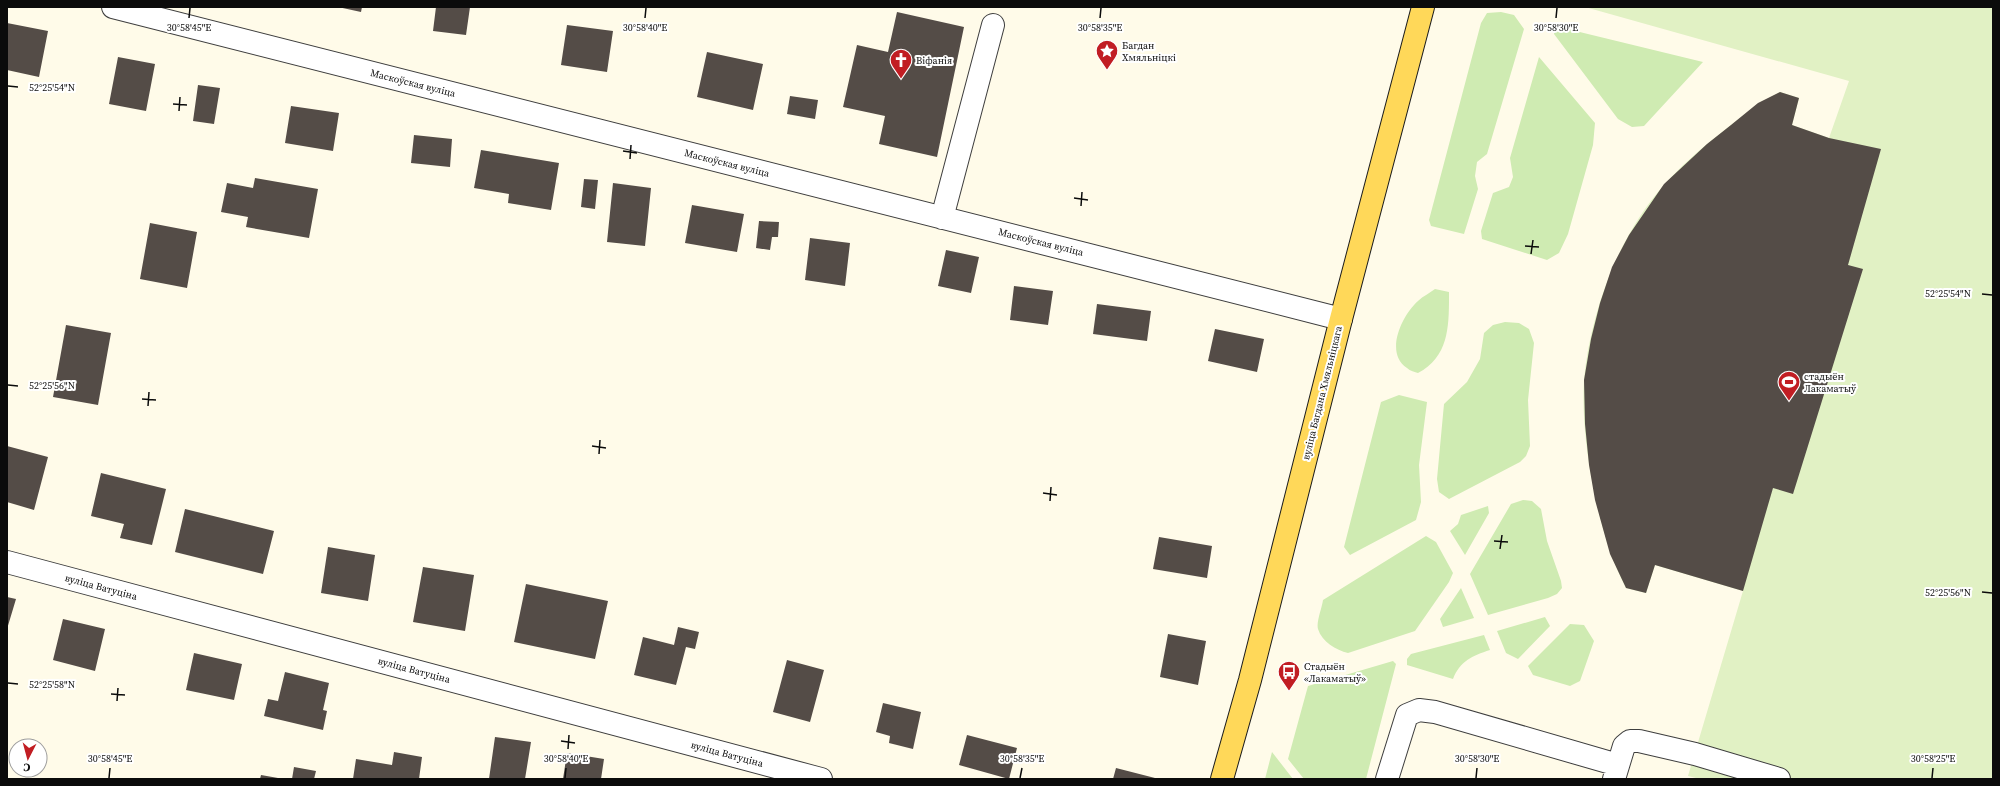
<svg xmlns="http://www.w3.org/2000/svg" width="2000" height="786" viewBox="0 0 2000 786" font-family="'Source Serif 4',serif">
	<rect width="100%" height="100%" fill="#fffbe9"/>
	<path fill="#cfebb2" d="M1501,12L1514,15L1524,29L1487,154L1477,162L1475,176L1478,189L1464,234L1431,226L1429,220L1481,23L1487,13Z
		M1555,26L1703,62L1644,126L1632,127L1618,119L1554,34Z
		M1539,57L1595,123L1593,145L1568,234L1559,253L1547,260L1482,239L1481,231L1493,193L1509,187L1513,177L1510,158Z
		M1435,289L1449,292C1449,324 1450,356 1418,373C1415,372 1410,371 1407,368C1384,353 1402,315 1418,301C1423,296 1430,293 1435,289Z
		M1505,322L1519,323L1529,329L1534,343L1528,400L1530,446L1526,456L1520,462L1449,499L1439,492L1437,479L1444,404L1467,382L1480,359L1484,333L1493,325Z
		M1399,395L1427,402L1419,465L1421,502L1416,520L1350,555L1344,547L1381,402Z
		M1523,500L1532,501L1541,509L1547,541L1561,581L1562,588L1557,594L1548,598L1488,615L1470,574L1511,504Z
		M1488,506L1489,513L1465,555L1450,531L1458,524L1461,515Z
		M1426,536L1436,542L1453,573L1449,582L1415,631L1348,653C1336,650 1322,642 1318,629C1316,622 1322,608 1323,600Z
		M1461,588L1474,618L1443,627L1440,619Z
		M1545,617L1550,626L1518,659L1506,653L1497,631Z
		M1570,624L1584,625L1594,641L1580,681L1570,686L1533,675L1528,666Z
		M1484,635L1490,650C1472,656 1460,661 1453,679L1407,665V659L1411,654Z
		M1393,661L1396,664L1366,779H1304L1288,759L1308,686Z
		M1272,752L1293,779H1265Z"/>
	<path fill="#e1f1c4" d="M1585,7H1993V779H1700L1688,776L1743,591L1655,565L1646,593L1626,588C1609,555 1600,521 1593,485C1586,451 1582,414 1584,380C1590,313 1619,234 1665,184C1680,167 1698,151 1716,137C1737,120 1757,104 1780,92L1799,98L1792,125L1829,138L1849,81Z"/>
	<path fill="#544c47" d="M338,7H362L361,12Z
		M436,7H470L466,35L433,31Z
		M897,12L964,27L937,157L879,144L885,116L843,107L857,45L888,52Z
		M7,23L48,31L39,77L7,70Z
		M567,25L613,31L607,72L561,65Z
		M707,52L763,64L753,110L697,97Z
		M118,57L155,64L146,111L109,104Z
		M198,85L220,88L214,124L193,121Z
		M1780,92L1799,98L1792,125L1829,138L1881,149L1848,265L1863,269L1793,494L1773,488L1743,591L1655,565L1646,593L1626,588L1610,554L1595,500L1589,465L1585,424L1584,380L1591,339L1600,303L1612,267L1629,235L1664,184L1707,144L1731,125L1758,103Z
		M790,96L818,100L815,119L787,114Z
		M291,106L339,113L333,151L285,143Z
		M414,135L452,139L450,167L411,163Z
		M481,150L559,163L551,210L508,203L509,194L474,188Z
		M255,178L318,189L309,238L246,227L248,217L221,212L227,183L253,188Z
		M584,179L598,180L595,209L581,207Z
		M613,183L651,188L645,246L607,242Z
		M692,205L744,214L737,252L685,243Z
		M759,221L779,222L778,237H772L770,250L756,248Z
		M150,223L197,232L187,288L140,279Z
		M810,238L850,243L845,286L805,280Z
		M946,250L979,257L971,293L938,286Z
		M1014,286L1053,291L1048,325L1010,320Z
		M1097,304L1151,311L1147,341L1093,334Z
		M66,325L111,333L98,405L53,397Z
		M1215,329L1264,339L1257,372L1208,361Z
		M7,446L48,457L34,510L7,502Z
		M101,473L166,489L152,545L120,538L124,524L91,516Z
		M185,509L274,531L263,574L175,552Z
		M1159,537L1212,546L1207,578L1153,569Z
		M328,547L375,555L368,601L321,593Z
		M423,567L474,575L465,631L413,622Z
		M526,584L608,601L595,659L514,642Z
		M7,597L16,599L7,629Z
		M63,619L105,629L95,671L53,660Z
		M678,627L699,632L695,649L686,647L676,685L634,675L643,637L674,645Z
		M1168,634L1206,641L1198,685L1160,677Z
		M194,653L242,664L234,700L186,690Z
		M787,660L824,670L810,722L773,712Z
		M285,672L329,683L323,710L327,711L323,730L264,716L268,699L278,701Z
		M883,703L921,712L913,749L889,743L890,736L876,732Z
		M967,735L1017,748L1009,779L959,765Z
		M495,737L531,742L525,779H489Z
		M394,752L422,757L419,779H353L356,759L392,765Z
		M567,753L604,759L601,779H563Z
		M294,767L316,771L314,779H292Z
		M1116,768L1155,778L1154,779H1113Z
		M261,775L278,778V779H260Z"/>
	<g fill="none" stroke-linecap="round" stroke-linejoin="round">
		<g stroke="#3e3e3e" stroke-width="24">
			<path id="minor" d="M113,7L1341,319
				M942,218L993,25
				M7,562L821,779
				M1387,779L1407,715L1419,710L1435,712L1618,765
				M1614,779L1624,746L1630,741H1639L1695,754L1779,779"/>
		</g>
		<g stroke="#1c1c1c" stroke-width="24">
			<path id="major" d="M1222,779L1250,680L1341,319L1423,7"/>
		</g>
		<use href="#minor" stroke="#fff" stroke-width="22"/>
		<use href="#major" stroke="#ffd859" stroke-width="22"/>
	</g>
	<path fill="none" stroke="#0b0b0b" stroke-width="1.5" d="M189,18L190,8M645,18L646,8M1100,18L1101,8M1556,18L1557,8M8,86L18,87M173,104L187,105M179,111L180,97M623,151L637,153M630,159L631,145M1074,198L1088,200M1081,206L1082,192M1525,246L1539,247M1531,254L1533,240M1982,294L1992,295M8,385L18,386M142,399L156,400M148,406L149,392M592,446L606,448M599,454L600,440M1043,493L1057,495M1050,501L1051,487M1494,541L1508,542M1500,549L1502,535M1982,592L1992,593M8,683L18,684M111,694L125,695M117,701L118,688M561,741L575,743M568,749L569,735M109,778L110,768M565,778L566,768M1020,778L1022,768M1476,778L1477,768M1932,778L1933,768"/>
	<defs>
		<g id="sight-pin" transform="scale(1.15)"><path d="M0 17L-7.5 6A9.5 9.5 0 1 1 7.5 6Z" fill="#c11d23" stroke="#fff"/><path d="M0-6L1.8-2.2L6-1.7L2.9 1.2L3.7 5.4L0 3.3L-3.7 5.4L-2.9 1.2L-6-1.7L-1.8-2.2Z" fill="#fff"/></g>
		<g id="church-pin" transform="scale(1.15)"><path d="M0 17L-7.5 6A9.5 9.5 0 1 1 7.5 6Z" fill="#c11d23" stroke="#fff"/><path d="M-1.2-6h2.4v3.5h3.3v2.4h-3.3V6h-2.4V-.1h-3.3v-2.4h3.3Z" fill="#fff"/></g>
		<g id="stadium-pin" transform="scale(1.15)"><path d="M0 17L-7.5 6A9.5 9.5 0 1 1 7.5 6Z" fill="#c11d23" stroke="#fff"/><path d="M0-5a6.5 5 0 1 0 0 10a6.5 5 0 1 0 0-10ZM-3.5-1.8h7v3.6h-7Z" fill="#fff"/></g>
		<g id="bus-pin" transform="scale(1.15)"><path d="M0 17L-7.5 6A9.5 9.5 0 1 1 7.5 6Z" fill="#c11d23" stroke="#fff"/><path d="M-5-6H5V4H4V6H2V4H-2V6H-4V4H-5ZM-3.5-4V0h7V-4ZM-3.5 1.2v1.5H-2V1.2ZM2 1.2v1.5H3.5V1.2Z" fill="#fff"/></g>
	</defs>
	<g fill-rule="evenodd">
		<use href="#sight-pin" x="1107" y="51"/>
		<use href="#church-pin" x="901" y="60"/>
		<use href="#stadium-pin" x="1789" y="382"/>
		<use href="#bus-pin" x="1289" y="672"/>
	</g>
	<g text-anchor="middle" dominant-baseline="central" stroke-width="4" stroke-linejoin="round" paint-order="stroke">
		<g font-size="10" fill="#0b0b0b" stroke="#fff" text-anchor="start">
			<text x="1122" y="45">Багдан<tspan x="1122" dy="12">Хмяльніцкі</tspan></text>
			<text x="916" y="60">Віфанія</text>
			<text x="1804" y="376">стадыён<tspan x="1804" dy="12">Лакаматыў</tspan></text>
			<text x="1304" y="666">Стадыён<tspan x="1304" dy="12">«Лакаматыў»</tspan></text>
		</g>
		<g font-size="10" fill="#0b0b0b" stroke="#fff">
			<text transform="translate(413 83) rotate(14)">Маскоўская вуліца</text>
			<text transform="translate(727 163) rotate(14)">Маскоўская вуліца</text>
			<text transform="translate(1041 242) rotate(14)">Маскоўская вуліца</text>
			<text transform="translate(1322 393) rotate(-76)">вуліца Багдана Хмяльніцкага</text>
			<text transform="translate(101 587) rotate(15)">вуліца Ватуціна</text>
			<text transform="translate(414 670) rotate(15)">вуліца Ватуціна</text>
			<text transform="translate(727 754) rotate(15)">вуліца Ватуціна</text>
		</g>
	</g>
	<g font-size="10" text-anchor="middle" fill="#0b0b0b" stroke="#fff" stroke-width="4" stroke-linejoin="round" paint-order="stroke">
		<text x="189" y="31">30°58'45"E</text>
		<text x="645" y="31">30°58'40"E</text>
		<text x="1100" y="31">30°58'35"E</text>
		<text x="1556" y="31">30°58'30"E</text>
		<text x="52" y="91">52°25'54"N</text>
		<text x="1948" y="297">52°25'54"N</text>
		<text x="52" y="389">52°25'56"N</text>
		<text x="1948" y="596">52°25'56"N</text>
		<text x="52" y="688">52°25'58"N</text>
		<text x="110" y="762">30°58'45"E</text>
		<text x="566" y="762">30°58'40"E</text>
		<text x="1022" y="762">30°58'35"E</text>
		<text x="1477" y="762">30°58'30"E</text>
		<text x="1933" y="762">30°58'25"E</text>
	</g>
	<rect width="2000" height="786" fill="none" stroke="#0b0b0b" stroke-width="16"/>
	<g transform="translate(28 758) rotate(186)"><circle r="19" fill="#ffffff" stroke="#9d9d9d"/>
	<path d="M0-3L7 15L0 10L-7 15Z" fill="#c11d23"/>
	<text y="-6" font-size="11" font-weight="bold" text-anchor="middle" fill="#0b0b0b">С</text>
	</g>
</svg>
